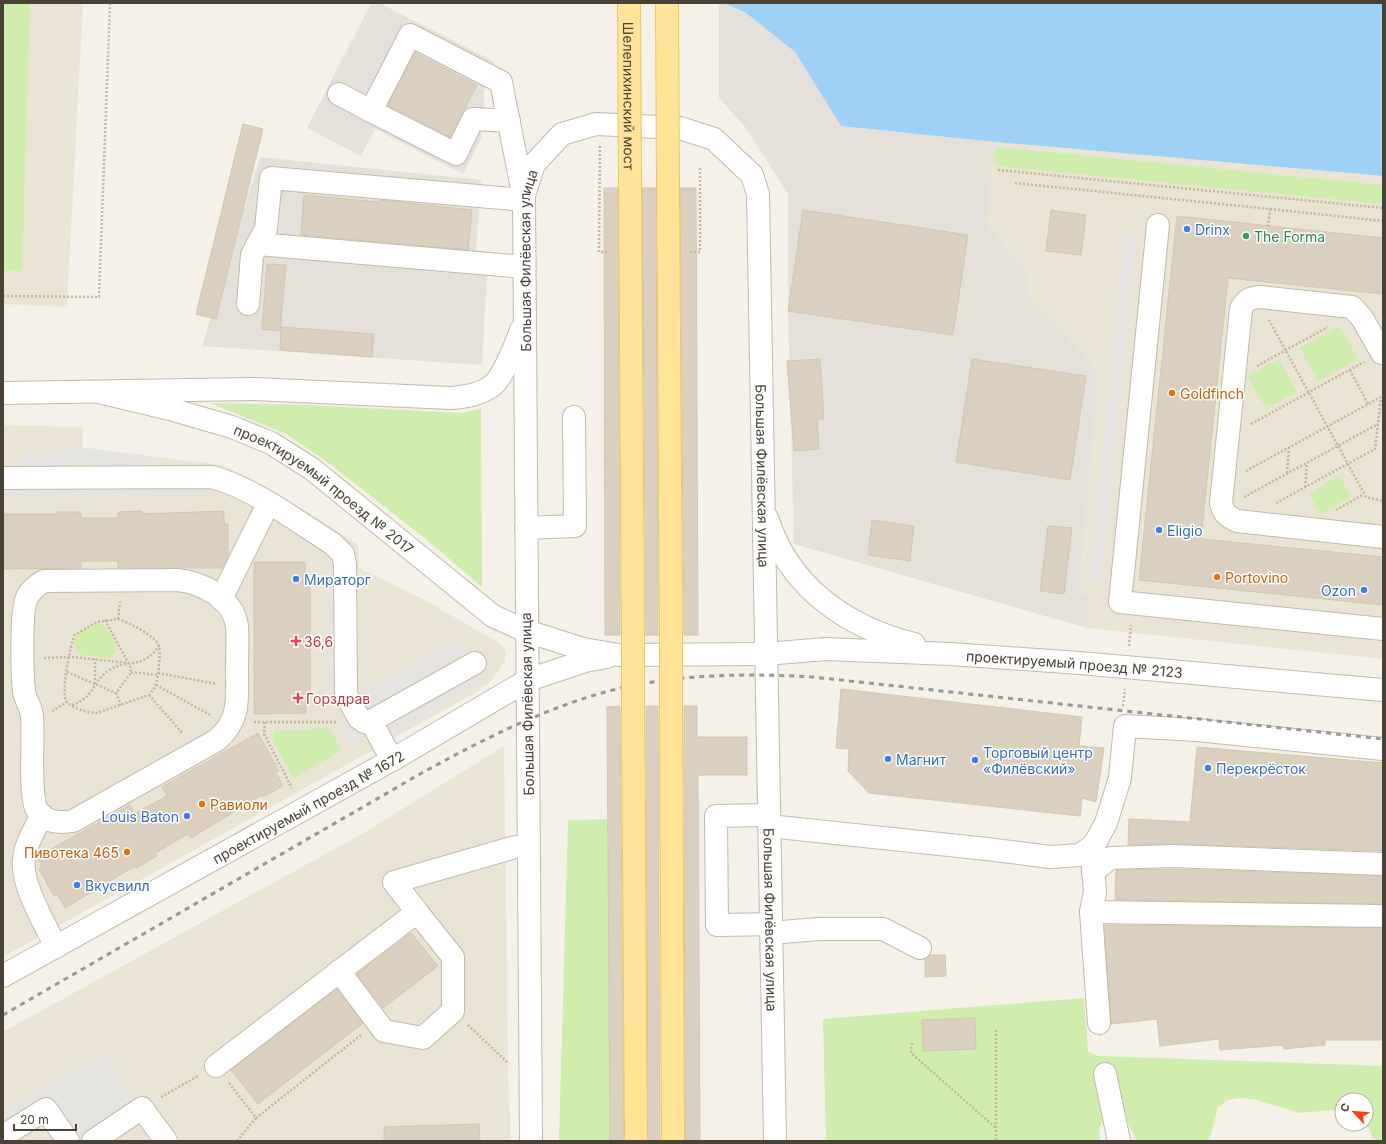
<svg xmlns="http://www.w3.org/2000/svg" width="1386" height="1144" viewBox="0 0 1386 1144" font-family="Inter,sans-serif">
	<rect width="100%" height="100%" fill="#f5f1e8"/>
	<path fill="#eae4d5" d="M3,3H83L67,307L3,304Z
		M995,142L1383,176V659L1087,628L1089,595L1079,594L1099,372L1026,291L987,227Z
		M3,425L83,427L82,448L223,465L276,492L358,545L359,568L421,598L501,644L506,652L505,662L490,682L473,694L3,957Z
		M504,746L508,1072L511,1141H3V1032L367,831Z"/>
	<path fill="#e5e0d9" d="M371,3H379L495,62L485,82L481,139L463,174L375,129L361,156L307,128Z
		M719,3H724L746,13L795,52L842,126L995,142L987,227L1028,270L1026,291L1099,372L1079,593L1089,595L1087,628L794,544L788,311V194L746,128L719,98Z
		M260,157L481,180L476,254H488L482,365L202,346Z"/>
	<path fill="#cfedad" d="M3,3H30L22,271H3Z
		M996,147L1383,185V204L995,166Z
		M1340,326L1358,359L1318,381L1300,348Z
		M1279,359L1297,392L1266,409L1248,376Z
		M210,403L307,405L461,413L481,409L482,587L427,540L330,464L286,434Z
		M1340,476L1351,497L1321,514L1309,493Z
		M100,624C109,627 118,644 116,653L110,658L81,655L75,649C72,635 88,626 100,624Z
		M330,728L341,751L293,778L273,740L274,731Z
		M609,819L611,1141H559L568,820Z
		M1084,998L1088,1052L1099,1056L1383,1066V1141L1373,1139L1366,1122V1100H1342V1109L1300,1113L1253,1099L1240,1098L1228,1100L1218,1107L1212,1131L1208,1141H1137L1125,1118H1104L1099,1129L1100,1141H826L823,1019Z"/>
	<path fill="#e6e4e0" d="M1125,235L1137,236L1101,582L1089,581Z
		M81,447L150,456L148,471L83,463L22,471L20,456Z
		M202,480V496L3,497V481Z
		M326,562H341V705H327Z
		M457,640L465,654L361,712L353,698Z
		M474,670L481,684L388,737L379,722Z
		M352,718L364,740L351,748L339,725Z
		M106,1054L142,1108L93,1141H68L46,1109L15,1128L4,1110Z"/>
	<path fill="#9fd1f7" d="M724,3H1383V176L995,142L841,126L795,52L746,13Z"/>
	<path fill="#dbd0bf" stroke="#d3c6ae" d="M415,53L477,85L450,137L388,105Z
		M243,124L263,129L216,319L196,314Z
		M604,188H618L620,635H605Z
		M642,188H656L658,635H646Z
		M680,188H696L698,635H684Z
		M304,195L379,202V200L472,210L468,250L301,235Z
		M803,210L968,235L953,335L788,311Z
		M1051,210L1086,215L1081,255L1046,251Z
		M1177,216L1383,238V294L1228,278L1201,539L1383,557V605L1139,580Z
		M267,264L286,265L280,331L262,329Z
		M281,327L374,334L372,357L280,350Z
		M820,359L824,419H817L819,449L794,451L787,361Z
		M972,359L1086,376L1070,480L956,462Z
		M142,511V514L224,511V524H228V556L222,568H118V561H81V568L3,569V514H57V512H80L81,518H118V512Z
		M872,520L914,526L910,561L868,555Z
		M1048,526L1072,528L1064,594L1040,591Z
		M254,562H305V584H310V692H306V713L254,714Z
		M841,689L1082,717L1079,746L1104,748L1096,802L1082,798L1080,816L869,793L848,771L849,749L836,748Z
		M620,706L624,1141H610L607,707Z
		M646,706H658L660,1141H648Z
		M684,706H697V737H747V775H698L700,1141H685Z
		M258,733L279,771L276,773L283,786L263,797L262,795L191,838L188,834L155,853L157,856L136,868L135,866L65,908L57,894L54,896L39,869L42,867L37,857L130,805L134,814L167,796L162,787Z
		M1197,747L1383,763V851L1173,844L1128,845L1129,819L1190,822Z
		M1173,869L1383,876V904L1115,900L1116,870Z
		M1104,925L1383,928V1040H1325V1045L1284,1049L1283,1045L1220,1050L1219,1039L1160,1046L1157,1019L1111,1024Z
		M411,933L438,966L383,1008L357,974Z
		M930,955H945L946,976L925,977V959Z
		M337,989L363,1023L258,1104L231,1070Z
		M975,1018L976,1049L923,1051L922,1020Z
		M479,1124L480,1141H384V1127Z"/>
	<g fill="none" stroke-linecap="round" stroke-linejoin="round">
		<g stroke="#c2baa9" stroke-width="24">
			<g id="minor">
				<path d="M339,94L371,111L410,35L501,82L523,194"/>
				<path d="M371,111L456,154L473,119L509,121"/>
				<path d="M1158,225L1120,602L1383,629"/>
				<path d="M258,244L524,267"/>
				<path d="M248,304L252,255L266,229L271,178L524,200"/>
				<path d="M1382,353L1362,318L1352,307L1260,297C1250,298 1246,299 1241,309L1221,503C1223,513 1228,517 1237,521L1383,537"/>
				<path id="s1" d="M99,392L170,409L232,427L271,443L312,469L493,616L526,631L583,649L619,655L765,654L826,649L951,654L1080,663L1383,690"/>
				<path d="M3,393L254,389L450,398C465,397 479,395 492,386C503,377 516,344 521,330"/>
				<path d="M3,478L212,477C251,487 298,522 333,544L343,554L345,564L346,695L359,718L364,722L371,721"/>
				<path d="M767,518C789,587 846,627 914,644"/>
				<path d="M526,528L575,526L574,417"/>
				<path d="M178,580C203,583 233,598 237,626C238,640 237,656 237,670C237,699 241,719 217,740L73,821C60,823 42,823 36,808C29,790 34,739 32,717C32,707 25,701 24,691C22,675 21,614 26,600C29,591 36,586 44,581Z"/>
				<path d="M221,599L268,504"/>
				<path d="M392,760L371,721L475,663"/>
				<path d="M42,815C35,829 26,843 24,858C20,883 45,924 56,947"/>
				<path d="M768,815L716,816L717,925L771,924"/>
				<path d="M769,826L987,849L1050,857L1080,855L1094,845L1106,823L1120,778L1125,726L1197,730L1383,749"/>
				<path d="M1092,857L1095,892L1091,912L1099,1023"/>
				<path d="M1093,872L1110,858L1173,856L1383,864"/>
				<path d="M1091,912L1383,916"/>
				<path d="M771,933L818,929H883L920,948"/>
				<path d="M339,971L384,1031L423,1038L453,1011V957L417,912"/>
				<path id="s2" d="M3,976L392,760L528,680L585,661L607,657"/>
				<path d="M216,1066L417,912L394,882L515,847"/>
				<path d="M1105,1074L1119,1141"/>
				<path d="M3,1136L46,1109L68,1141"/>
				<path d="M93,1141L142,1108L166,1141"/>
				<path id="s3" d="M531,1141L524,195L534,164L562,134L596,124L680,128L714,139L752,175L758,194L775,1141"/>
			</g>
		</g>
		<g stroke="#eec65c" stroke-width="24">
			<path id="major" d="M630,188L633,635
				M668,188L671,635
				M633,706L636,1141
				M671,706L673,1141"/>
		</g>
		<path stroke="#c5b699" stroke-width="2.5" stroke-dasharray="2 2" stroke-linecap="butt" d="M600,146L599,252H609
			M998,170L1383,208
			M1015,183L1270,209L1268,226
			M1270,209L1383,221
			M690,252H700V167
			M3,296L99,297L110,3
			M1269,320L1366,497L1383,501
			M1257,366L1328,327
			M1350,370L1368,404
			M1251,424L1364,362
			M1246,471L1383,396
			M1287,473L1289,447
			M1305,487L1307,463
			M1244,497L1378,424
			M1276,503L1375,449L1381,397
			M1336,510L1364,494
			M118,619C129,623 157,636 159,647C161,653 159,660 159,666C158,678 157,686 149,695L97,713C88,713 70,708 66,700C61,691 70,645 75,635L97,622Z
			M118,619L120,602
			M105,620L131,668L130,674L116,693L121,705
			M1129,646L1131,625
			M44,658L72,657L128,663
			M67,672L116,693
			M131,672L158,675
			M158,673L217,684
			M95,684V659
			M156,685L212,716
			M149,695L183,734
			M72,705C94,698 92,682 108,671C129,657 141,671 159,646
			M1123,706L1125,689
			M52,711L67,702
			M254,722H337
			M265,722L264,734L292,788
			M468,1025L509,1064
			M996,1030V1141
			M912,1043L911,1053L996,1128
			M229,1083L256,1118L361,1035
			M161,1097L198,1076
			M237,1141L256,1118"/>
		<use href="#minor" stroke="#fff" stroke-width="22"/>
		<use href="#major" stroke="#ffe497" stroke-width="22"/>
		<path stroke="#979797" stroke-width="3" stroke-dasharray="5 5" stroke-linecap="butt" d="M3,1015L420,774C480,741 542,709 609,691C675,674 745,673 813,677L1383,739"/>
		<g stroke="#eec65c" stroke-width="24" stroke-linecap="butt">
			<g id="major-bridge">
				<path id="s4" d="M629,3L630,188"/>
				<path d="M667,3L668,188"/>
				<path d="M633,635V706"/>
				<path d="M671,635V706"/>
			</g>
		</g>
		<use href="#major-bridge" stroke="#ffe497" stroke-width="22"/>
	</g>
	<g fill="#3f7fe0" stroke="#fff" stroke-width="1.5">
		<circle cx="1187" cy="229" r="4"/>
		<circle cx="1159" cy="530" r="4"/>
		<circle cx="296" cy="579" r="4"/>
		<circle cx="1364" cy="590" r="4"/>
		<circle cx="888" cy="759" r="4"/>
		<circle cx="975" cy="760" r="4"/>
		<circle cx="1208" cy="768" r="4"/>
		<circle cx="187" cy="816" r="4"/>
		<circle cx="77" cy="885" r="4"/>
	</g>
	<circle fill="#2e9e5b" stroke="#fff" stroke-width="1.5" cx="1246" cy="236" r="4"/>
	<g fill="#e8710a" stroke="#fff" stroke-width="1.5">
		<circle cx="1172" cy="393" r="4"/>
		<circle cx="1217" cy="577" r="4"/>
		<circle cx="202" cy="804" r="4"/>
		<circle cx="127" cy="852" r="4"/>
	</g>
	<g fill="#e0444e" stroke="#fff" stroke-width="1.5">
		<path d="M294 635h4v4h4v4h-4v4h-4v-4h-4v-4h4z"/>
		<path d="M296 692h4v4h4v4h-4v4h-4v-4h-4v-4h4z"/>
	</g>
	<g text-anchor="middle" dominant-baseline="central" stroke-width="3" stroke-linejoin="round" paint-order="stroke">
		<g font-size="14" fill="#494235" stroke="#fff">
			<text stroke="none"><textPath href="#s4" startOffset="93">Шелепихинский мост</textPath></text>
			<text stroke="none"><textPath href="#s3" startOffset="881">Большая Филёвская улица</textPath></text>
			<text stroke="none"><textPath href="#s3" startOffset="1529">Большая Филёвская улица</textPath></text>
			<text stroke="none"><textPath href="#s1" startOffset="249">проектируемый проезд № 2017</textPath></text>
			<text stroke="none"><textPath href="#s1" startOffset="1050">проектируемый проезд № 2123</textPath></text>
			<text transform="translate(527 704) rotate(-91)">Большая Филёвская улица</text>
			<text stroke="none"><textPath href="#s2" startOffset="349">проектируемый проезд № 1672</textPath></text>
			<text stroke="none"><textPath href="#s3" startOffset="1973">Большая Филёвская улица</textPath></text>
		</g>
		<g font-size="14" fill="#366cbe" stroke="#fff" text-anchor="start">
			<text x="1195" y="229">Drinx</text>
			<text x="1167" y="530">Eligio</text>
			<text x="304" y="579">Мираторг</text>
			<text x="1356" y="590" text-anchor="end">Ozon</text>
			<text x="983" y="752">Торговый центр<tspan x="983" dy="16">«Филёвский»</tspan></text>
			<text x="896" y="759">Магнит</text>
			<text x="1216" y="768">Перекрёсток</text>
			<text x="179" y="816" text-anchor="end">Louis Baton</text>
			<text x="85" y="885">Вкусвилл</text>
		</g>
		<g font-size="14" fill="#27864d" stroke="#fff" text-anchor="start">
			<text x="1254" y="236">The Forma</text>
		</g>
		<g font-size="14" fill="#c56008" stroke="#fff" text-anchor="start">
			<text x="1180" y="393">Goldfinch</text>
			<text x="1225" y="577">Portovino</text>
			<text x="210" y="804">Равиоли</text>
			<text x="119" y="852" text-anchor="end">Пивотека 465</text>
		</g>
		<g font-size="14" fill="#be3a42" stroke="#fff" text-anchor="start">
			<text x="304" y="641">36,6</text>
			<text x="306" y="698">Горздрав</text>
		</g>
	</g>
	<rect width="1386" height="1144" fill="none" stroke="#494235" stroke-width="8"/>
	<g transform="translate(1354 1112) rotate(296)"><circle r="19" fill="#ffffff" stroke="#b6b3ae"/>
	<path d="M0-3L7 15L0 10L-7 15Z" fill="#ff3d15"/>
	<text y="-6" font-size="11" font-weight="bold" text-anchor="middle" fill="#494235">С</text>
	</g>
	<path d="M14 1124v6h62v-6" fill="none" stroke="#494235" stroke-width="2"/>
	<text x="20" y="1124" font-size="12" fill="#494235" stroke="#ffffff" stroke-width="3" paint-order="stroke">20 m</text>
</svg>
